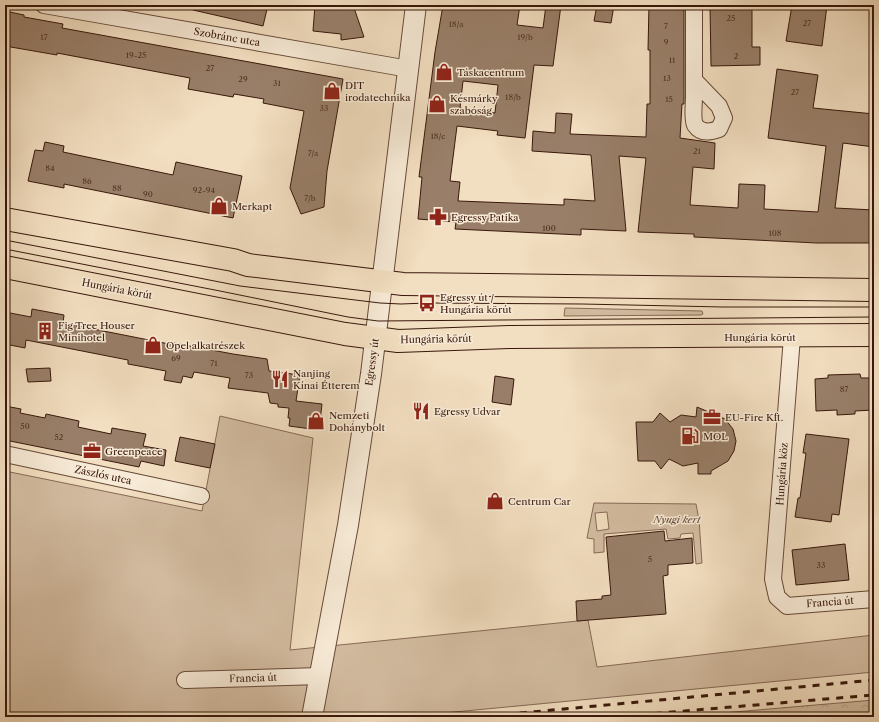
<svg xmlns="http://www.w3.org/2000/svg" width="879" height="722" viewBox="0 0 879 722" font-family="'Libre Caslon Text',serif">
	<defs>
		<pattern id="forest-crowns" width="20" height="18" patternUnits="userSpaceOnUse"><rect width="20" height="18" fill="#d3bca1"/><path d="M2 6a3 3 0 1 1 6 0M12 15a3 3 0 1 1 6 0" fill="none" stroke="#b6a189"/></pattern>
	</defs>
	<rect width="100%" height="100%" fill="#f2dec0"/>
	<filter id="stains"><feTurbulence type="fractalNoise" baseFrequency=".005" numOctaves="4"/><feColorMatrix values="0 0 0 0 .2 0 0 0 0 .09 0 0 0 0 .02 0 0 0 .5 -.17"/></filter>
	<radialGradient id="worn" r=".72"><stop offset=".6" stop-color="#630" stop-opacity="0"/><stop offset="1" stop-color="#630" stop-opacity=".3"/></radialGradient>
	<path fill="#d3bca1" stroke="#866a56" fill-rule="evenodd" d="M565,308L702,311L703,314L701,315L564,316Z
		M220,416L313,438L290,650L588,620L597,667L874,635V672L402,717H5V471L202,511Z
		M594,503L696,504L699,520L702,563L696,564L693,533L681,534L680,538L668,539L666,529L604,534V552L594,553V539L587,538ZM607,512L609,529L597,531L595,513Z"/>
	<path fill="url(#forest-crowns)" stroke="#866a56" d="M874,700V717H676Z"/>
	<path fill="#997f69" stroke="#39180b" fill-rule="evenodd" d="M194,5H268L263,26L193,10Z
		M315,5H353L364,37L341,40V34L313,31Z
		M443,5H520L517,25L543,28L546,5H561L553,66L534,65L525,138L497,135L498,131L457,126L450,181L460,182L458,201L564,205V199L595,201L591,155L532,151L533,131L555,133L556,113L572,114L570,134L646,137L647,104H650V50H648L649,5H684V104H682L680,138L715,143L714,169L693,167L690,205L738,208L739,184L765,185L764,209L818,212L826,146L768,138L777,69L818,75L813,108L874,114V147L843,143L835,208L874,210V243H817L694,237V234L638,232L646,158L619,156L626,231L581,229V235L455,229L456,222L418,219L422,177H419L435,52ZM463,81L498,85L495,113L460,108Z
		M597,5H614L611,23L594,21Z
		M710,5H752V47H760V65L711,66Z
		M792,5H827L822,46L786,41Z
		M5,11L24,15V17L63,24L62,28L343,79L327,171L324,207L301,214L290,188L304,111L263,103L264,99L234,94L233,97L188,89L190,78L57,53V55L5,46Z
		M45,142L64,146L63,152L173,175L176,162L242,176L233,218L64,184V188L28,181L35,150L43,151Z
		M32,309L64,315L63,323L169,344V342L233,354L267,359L269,371L300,375L296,401L322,404L319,430L289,426L290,418H288L289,408L278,407V404L270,403L268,393L228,388L230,378L194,372L192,378L183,376L181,383L164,380L166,371L128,364V360L26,340L25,348L5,344V312L31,317Z
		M50,368L51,381L28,382L26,369Z
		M860,374L861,378H872L873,410L855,411V414L837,415V410L816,411L815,379L828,378V375Z
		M495,376L514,379L511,405L492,402Z
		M5,406L21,409L20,413L45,418L46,414L79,421L78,427L111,434L112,428L146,434L143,446L166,450L164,466L141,461L139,467L5,440Z
		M697,407L725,419L733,429L736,441L734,451L728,461L711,471V474H698V463L683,466L669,459L661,469L655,461H638L636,422H653L660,413L670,422L681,415L696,417Z
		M806,434L849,439L839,515L832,514L831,522L795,517L798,498H800L806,453H803Z
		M180,437L215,444L210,468L175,461Z
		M664,531L665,541L692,538L693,563L668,565V575L663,576L666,614L577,621L576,601L602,599V596L611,595L606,537Z
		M845,544L849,580L796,585L792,550Z"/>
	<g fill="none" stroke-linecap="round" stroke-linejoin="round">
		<g stroke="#674a38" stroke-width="18">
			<path id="minor" d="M44,5L409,69
				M694,5C694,36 694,67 694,97C694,105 692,118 695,125C701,134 711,132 719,129L724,118L719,106L694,80
				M792,337L773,579L777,597L787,606L874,599
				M5,454L201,496
				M185,680L320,676"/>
		</g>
		<g stroke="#674a38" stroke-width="22">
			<path id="tertiary" d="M312,717L348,525L371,374L416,5"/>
		</g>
		<g stroke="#39180b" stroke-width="24">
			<path id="primary" d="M5,219L233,260L248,265L403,284L874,290
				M5,267L345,334L398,341L509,337L874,335"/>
		</g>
		<use href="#minor" stroke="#f7ead6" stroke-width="16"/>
		<use href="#tertiary" stroke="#f7ead6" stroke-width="20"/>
		<use href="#primary" stroke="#f2dec0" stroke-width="22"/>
		<path stroke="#39180b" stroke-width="1" d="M5,240L240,286L380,303L401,304L427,303L582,304L723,307H874
			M5,249L220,291L348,317L378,321L874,317"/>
		<path stroke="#39180b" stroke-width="3" stroke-dasharray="7 7" stroke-linecap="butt" d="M478,717L874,680
			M613,717L874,695"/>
	</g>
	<defs>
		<g id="shop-bare" transform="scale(1.38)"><path d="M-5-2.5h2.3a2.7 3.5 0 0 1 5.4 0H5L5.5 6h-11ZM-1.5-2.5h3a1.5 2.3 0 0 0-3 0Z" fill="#8f2418" stroke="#f7ead6" stroke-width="2.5" paint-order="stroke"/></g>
		<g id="pharmacy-bare" transform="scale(1.38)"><path d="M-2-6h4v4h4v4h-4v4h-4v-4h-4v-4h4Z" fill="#8f2418" stroke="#f7ead6" stroke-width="2.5" paint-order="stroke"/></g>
		<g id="bus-bare" transform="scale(1.38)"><path d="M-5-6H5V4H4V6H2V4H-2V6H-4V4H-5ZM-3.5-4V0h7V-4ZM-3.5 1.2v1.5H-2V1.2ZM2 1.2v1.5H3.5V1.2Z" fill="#8f2418" stroke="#f7ead6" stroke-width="2.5" paint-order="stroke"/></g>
		<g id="building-bare" transform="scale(1.38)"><path d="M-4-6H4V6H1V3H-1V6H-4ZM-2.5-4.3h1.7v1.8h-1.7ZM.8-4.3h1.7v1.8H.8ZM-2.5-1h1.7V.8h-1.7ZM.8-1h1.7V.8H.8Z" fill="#8f2418" stroke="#f7ead6" stroke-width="2.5" paint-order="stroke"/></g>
		<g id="restaurant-bare" transform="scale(1.38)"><path d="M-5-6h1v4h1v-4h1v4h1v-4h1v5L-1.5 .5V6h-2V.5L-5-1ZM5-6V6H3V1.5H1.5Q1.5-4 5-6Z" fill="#8f2418" stroke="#f7ead6" stroke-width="2.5" paint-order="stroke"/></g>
		<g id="office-bare" transform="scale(1.38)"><path d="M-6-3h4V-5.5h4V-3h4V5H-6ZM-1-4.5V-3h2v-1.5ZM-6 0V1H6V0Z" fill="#8f2418" stroke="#f7ead6" stroke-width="2.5" paint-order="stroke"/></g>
		<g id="fuel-bare" transform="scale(1.38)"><path d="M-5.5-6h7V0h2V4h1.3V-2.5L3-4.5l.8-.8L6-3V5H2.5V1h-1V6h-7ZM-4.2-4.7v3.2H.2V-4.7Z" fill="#8f2418" stroke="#f7ead6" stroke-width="2.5" paint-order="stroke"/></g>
	</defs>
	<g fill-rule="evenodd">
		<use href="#shop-bare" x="444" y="72"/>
		<use href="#shop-bare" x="332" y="91"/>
		<use href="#shop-bare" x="437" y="104"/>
		<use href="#shop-bare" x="219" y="206"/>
		<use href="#pharmacy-bare" x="438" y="217"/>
		<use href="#bus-bare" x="427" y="303"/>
		<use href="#building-bare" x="45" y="331"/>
		<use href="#shop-bare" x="153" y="345"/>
		<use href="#restaurant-bare" x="280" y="379"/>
		<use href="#restaurant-bare" x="421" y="411"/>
		<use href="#office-bare" x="712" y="417"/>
		<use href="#shop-bare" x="316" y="421"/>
		<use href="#fuel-bare" x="690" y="436"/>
		<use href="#office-bare" x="92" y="451"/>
		<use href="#shop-bare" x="495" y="501"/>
	</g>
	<g text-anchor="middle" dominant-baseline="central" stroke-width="3" stroke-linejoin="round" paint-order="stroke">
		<g font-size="8" fill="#513222">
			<text x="731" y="18">25</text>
			<text x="807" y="23">27</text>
			<text x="456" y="24">18/a</text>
			<text x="666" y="26">7</text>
			<text x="44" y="37">17</text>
			<text x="525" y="37">19/b</text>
			<text x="666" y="42">9</text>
			<text x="136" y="55">19-25</text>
			<text x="736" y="56">2</text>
			<text x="672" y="60">11</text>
			<text x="210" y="68">27</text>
			<text x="667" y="78">13</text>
			<text x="243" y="79">29</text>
			<text x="277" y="83">31</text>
			<text x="795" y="92">27</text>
			<text x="513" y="97">18/b</text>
			<text x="669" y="99">15</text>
			<text x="324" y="108">33</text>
			<text x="438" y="136">18/c</text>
			<text x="697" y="151">21</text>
			<text x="313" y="153">7/a</text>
			<text x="50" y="168">84</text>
			<text x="87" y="181">86</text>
			<text x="117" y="188">88</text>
			<text x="204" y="190">92-94</text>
			<text x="148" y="194">90</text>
			<text x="310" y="198">7/b</text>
			<text x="549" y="228">100</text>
			<text x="775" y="233">108</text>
			<text x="176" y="358">69</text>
			<text x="214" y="363">71</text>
			<text x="249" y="375">73</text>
			<text x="844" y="389">87</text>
			<text x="25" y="426">50</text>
			<text x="59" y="437">52</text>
			<text x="650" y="559">5</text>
			<text x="821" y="565">33</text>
		</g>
		<g font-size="10" fill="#39180b" stroke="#f7ead6">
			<text transform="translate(227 37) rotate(10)">Szobránc utca</text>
			<text transform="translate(117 289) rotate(11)">Hungária körút</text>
			<text x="760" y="337">Hungária körút</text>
			<text transform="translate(436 339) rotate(-1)">Hungária körút</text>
			<text transform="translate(372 362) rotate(-82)">Egressy út</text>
			<text transform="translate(782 474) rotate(-86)">Hungária köz</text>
			<text transform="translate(103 475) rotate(12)">Zászlós utca</text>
			<text transform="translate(830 602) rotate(-4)">Francia út</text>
			<text transform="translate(253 678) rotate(-2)">Francia út</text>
		</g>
		<g font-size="10" fill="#39180b" stroke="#f7ead6" text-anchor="start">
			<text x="457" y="72">Táskacentrum</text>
			<text x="345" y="85">DIT<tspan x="345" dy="12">irodatechnika</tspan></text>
			<text x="450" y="98">Késmárky<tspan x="450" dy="12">szabóság</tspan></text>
			<text x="232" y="206">Merkapt</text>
			<text x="451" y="217">Egressy Patika</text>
			<text x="440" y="297">Egressy út /<tspan x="440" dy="12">Hungária körút</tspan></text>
			<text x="58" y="325">Fig Tree Houser<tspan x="58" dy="12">Minihotel</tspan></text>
			<text x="166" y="345">Opel alkatrészek</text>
			<text x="293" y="373">Nanjing<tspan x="293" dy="12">Kínai Étterem</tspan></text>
			<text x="434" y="411">Egressy Udvar</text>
			<text x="329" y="415">Nemzeti<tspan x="329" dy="12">Dohánybolt</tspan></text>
			<text x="725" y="417">EU-Fire Kft.</text>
			<text x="703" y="436">MOL</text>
			<text x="105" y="451">Greenpeace</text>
			<text x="508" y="501">Centrum Car</text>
		</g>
		<g font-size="10" font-style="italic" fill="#674938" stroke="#f7ead6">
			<text x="677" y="519">Nyugi kert</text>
		</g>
	</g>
	<rect width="879" height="722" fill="none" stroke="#f2dec0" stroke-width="20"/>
	<rect x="6" y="6" width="867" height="710" fill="none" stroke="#39180b" stroke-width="2"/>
	<rect x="10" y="10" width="859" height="702" fill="none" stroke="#39180b"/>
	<rect width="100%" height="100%" filter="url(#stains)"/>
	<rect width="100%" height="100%" fill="url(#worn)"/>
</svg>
